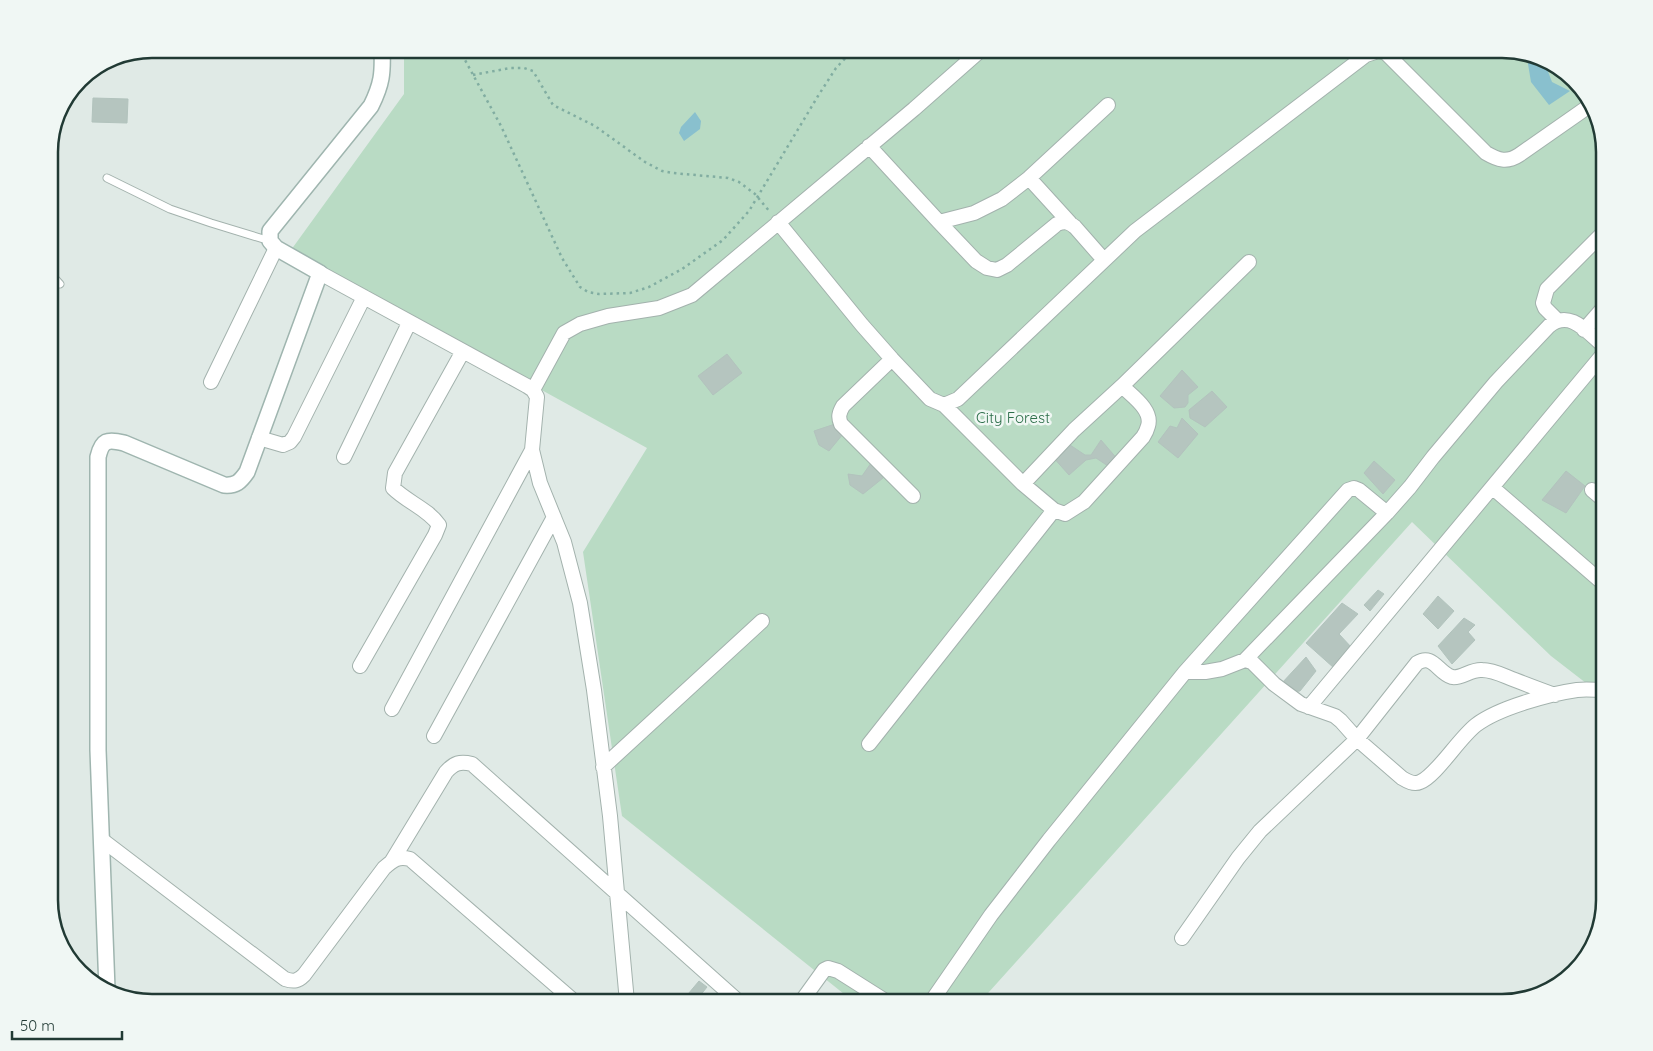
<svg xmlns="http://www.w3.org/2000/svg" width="1653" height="1051" viewBox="0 0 1653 1051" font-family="Quicksand,sans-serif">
	<rect width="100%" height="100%" fill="#e0eae6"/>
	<path fill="#b9dbc4" d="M404,49H1502L1559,66L1591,100L1604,151V697L1551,656L1412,522L980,1002H854L622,816L583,552L647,448L400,312L291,250L404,94Z"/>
	<path fill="#89c0ce" d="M1527,58L1544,61L1552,82L1570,91L1549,105L1531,82Z
		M695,112L701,121L700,129L684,141L679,133L681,127Z"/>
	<path fill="#b5c5bf" stroke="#b2c3bd" d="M93,98L128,99L127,123L92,122Z
		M727,354L742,373L713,395L698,376Z
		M1182,370L1198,387L1188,395V403L1185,407L1174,408L1160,396Z
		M1212,391L1227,407L1205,427L1190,418L1189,410Z
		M1182,418L1198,434L1178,458L1158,442L1170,426L1177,428Z
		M835,424L843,434L829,451L819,445L814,431Z
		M1101,440L1119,461L1111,468L1096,458L1086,460L1069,475L1052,456L1070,445L1085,455H1091Z
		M1374,461L1395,480L1383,494L1364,473Z
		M871,463L883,478L863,494L850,485L848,474L862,476Z
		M1566,471L1585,486L1566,513L1542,500Z
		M1378,590L1384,594L1370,611L1364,605Z
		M1438,596L1454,611L1438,629L1423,614Z
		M1342,603L1358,614L1339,634L1352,648L1334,668L1306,643Z
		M1464,618L1475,625L1468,632L1475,640L1452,664L1438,646Z
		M1306,657L1316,671L1300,691L1292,692L1282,683Z
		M699,981L707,987L695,1002H686L683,1000Z"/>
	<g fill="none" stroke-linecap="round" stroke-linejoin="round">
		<g stroke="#a3b2ad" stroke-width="9">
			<path id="lane" d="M107,178L170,209L211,223L270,241
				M49,272L60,284"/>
		</g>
		<g stroke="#a3b2ad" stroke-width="16">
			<path id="street" d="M869,146L939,222L976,261L987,268L997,270L1007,265L1057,224C1065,221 1069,222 1075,227L1104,260
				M1029,178L1070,223
				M778,222L862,325L892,359L930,399L944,405L958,399L1135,231L1366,55L1378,51L1385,52L1486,153C1498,160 1507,163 1519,155L1592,104
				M939,222L974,213L1002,199L1029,178L1108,105
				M320,273L527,386L533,390L537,397L532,450L540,483L564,542L580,603L594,690L610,816L627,1002
				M1557,320L1545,308L1543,303L1547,289L1604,232
				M1584,330L1604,307
				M892,359L843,406C839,413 838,417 841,424L913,496
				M211,382L276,248
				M533,390L564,333L580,324L608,316L659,308L692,295L914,109L982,49
				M944,405L1023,484L1054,510L1065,514L1084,502L1143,437C1145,434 1147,430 1148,426C1153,410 1132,396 1122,386
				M259,438L283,445L290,442L294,437L364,297
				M344,457L409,323
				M1023,484L1074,430L1122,386L1249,262
				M1493,488L1604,584
				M1592,490L1604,500
				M1245,660L1387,513L1410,487L1433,457L1496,382L1549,326C1570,309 1587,332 1604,346
				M360,666L435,535L439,525C428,509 407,502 393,488L395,473L463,351
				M1185,672H1205L1222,669L1245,660L1252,662L1274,684L1301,704L1335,716L1341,721L1357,739L1402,778C1407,781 1414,785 1420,782C1436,776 1459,738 1476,725C1498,708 1549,694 1577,690C1586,689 1595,690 1604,690
				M1309,707L1604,353
				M392,709L532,450
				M434,736L554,517
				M869,744L1054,510
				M603,767L762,621
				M101,839L285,979C294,982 298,981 304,975L384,868C393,860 398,856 410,859L575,1002
				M392,861L446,772C454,763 460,761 472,764L739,1002
				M1182,938L1238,858L1260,831L1357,739L1417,663C1433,653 1438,673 1452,677C1461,679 1471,669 1482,670C1494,670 1504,676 1515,680C1528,685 1541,690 1555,695
				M801,1002L824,970L828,968L838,971L887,1002
				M931,1002L991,915L1049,840L1185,672L1348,490L1354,488L1359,490L1387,513"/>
		</g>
		<g stroke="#9fb5af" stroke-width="18">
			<path id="secondary" d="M107,989L98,750V457C102,440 107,439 124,443L224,485C236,486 240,482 247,472L320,273L276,248L270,241V231L371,106C382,84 383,73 382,49"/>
		</g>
		<path stroke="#81ada1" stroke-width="2.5" stroke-dasharray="2.5 4" stroke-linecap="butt" d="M459,49L501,126L562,258L580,287L588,292L599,294L630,293L649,287L682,269L723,240L749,211L818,96L836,68L854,49
			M473,75L510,68H524L533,71L553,105L595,126L645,162L662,171L673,173L728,178L739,182L755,194L770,212"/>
		<use href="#lane" stroke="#fff" stroke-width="7"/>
		<use href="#street" stroke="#fff" stroke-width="14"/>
		<use href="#secondary" stroke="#fff" stroke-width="15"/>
	</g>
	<g text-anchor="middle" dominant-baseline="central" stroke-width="5" stroke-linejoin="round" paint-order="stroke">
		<g font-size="15" fill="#2d6f4a" stroke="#f0f7f4">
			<text x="1013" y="417">City Forest</text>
		</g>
	</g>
	<path d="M0 0H1653V1051H0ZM152 58H1502A94 94 0 0 1 1596 152V900A94 94 0 0 1 1502 994H152A94 94 0 0 1 58 900V152A94 94 0 0 1 152 58Z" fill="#f0f7f4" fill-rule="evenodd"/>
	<path fill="none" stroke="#213a34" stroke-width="2.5" d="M152 58H1502A94 94 0 0 1 1596 152V900A94 94 0 0 1 1502 994H152A94 94 0 0 1 58 900V152A94 94 0 0 1 152 58Z"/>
	<path d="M12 1031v8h110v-8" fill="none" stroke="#213a34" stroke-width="2.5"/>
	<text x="20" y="1031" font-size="15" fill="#213a34" stroke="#f0f7f4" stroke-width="4" paint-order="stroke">50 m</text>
</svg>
